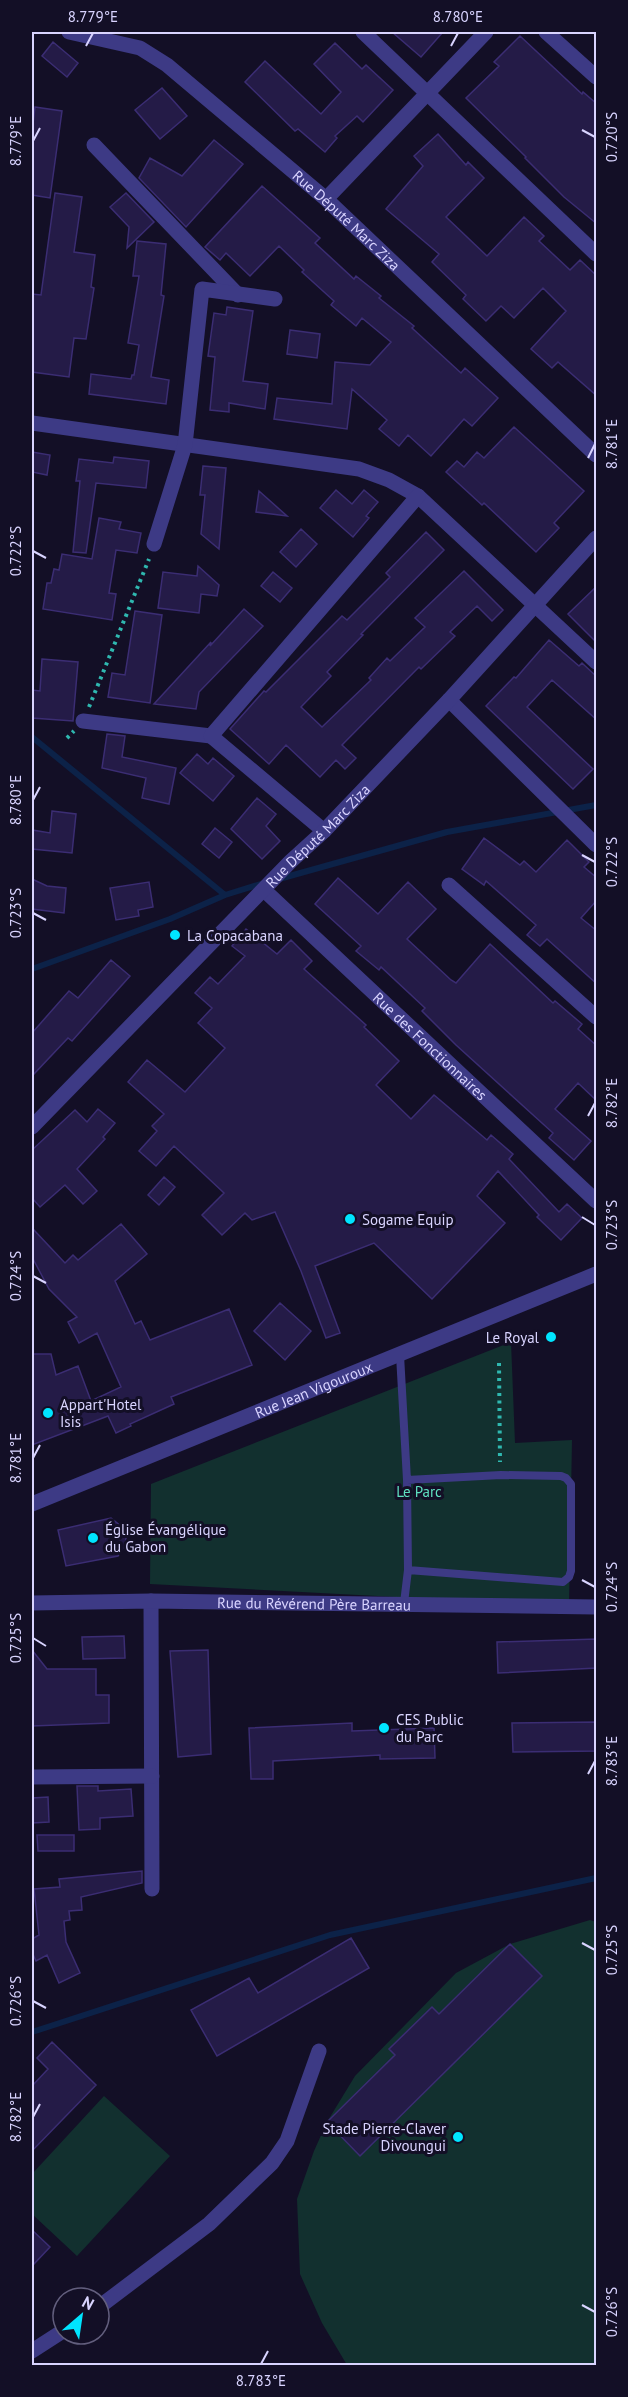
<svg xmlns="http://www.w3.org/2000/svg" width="628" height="2397" viewBox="0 0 628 2397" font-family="'PT Sans',sans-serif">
	<rect width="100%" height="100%" fill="#130f26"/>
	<path fill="#12302f" d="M511,1342L515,1443L572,1440L569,1606L150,1584L151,1484Z
		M590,1920L596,1922V2365H347L322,2323L300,2274L297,2199L314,2151L327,2122L355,2076L456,1973L510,1944Z
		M104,2096L170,2156L77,2256L32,2214V2174Z"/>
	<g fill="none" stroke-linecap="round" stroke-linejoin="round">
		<path stroke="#0c2248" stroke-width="6" d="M32,737L225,895L264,883
			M279,879L447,832L596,805
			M32,969L170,919L225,895
			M32,2032L330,1935L596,1878"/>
	</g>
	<path fill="#241b47" stroke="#3b2d73" stroke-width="1.5" d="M392,32H443L421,57Z
		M520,36L582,94L583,92L597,104V224L564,197L525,158L526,157L466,98L499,66L494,62Z
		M53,42L78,63L67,77L42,56Z
		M335,43L362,69L366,65L393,90L363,122L357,116L335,136L337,138L325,152L298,129L295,131L245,82L265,61L321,114L341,92L314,64Z
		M162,88L187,116L160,139L135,110Z
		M35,107L62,111L50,198L32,195V132Z
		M438,134L466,165L468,162L484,178L446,217L487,256L524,217L544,236L539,241L570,270L580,260L597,276V396L558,362L552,368L531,349L566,311L543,288L514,318L501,306L486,321L463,299L466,295L432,262L439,254L386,209L423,166L414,156Z
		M214,140L243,164L186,227L139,178L150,158L182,176Z
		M262,186L320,238L315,243L354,279L356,276L381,296L379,298L414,326L412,328L461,373L465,368L498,398L472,426L464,419L431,456L408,435L399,446L379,429L387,420L352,389L347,429L274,419L277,398L332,404L335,362L370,365L391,342L362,318L356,326L331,305L334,301L302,272L304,270L279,246L250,276L226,253L220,260L205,247Z
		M55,193L82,197L74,252L95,255L91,287L94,288L86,339L74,338L69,377L32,372V294L41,295Z
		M126,193L154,222L127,248L129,227L110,207Z
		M137,241L166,244L161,295L164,296L151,377L169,380L166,404L89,394L91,374L131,379L132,375H134L139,345L128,343L139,276H133Z
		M227,307L253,311L243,381L268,384L265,409L229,403V412L210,410L215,357L208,356L214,313L226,315Z
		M290,330L320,334L317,358L287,354Z
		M514,427L584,491L554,523L559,528L536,552L484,503L482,505L446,472L457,461L464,467L477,452L484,458Z
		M32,452L50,455L47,475L32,472Z
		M114,457L149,461L146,488L96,483L86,553L73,552L80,481H76L79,459L113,463Z
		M203,466L226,468L219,549L201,534L205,495H200Z
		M336,490L352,504L364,490L378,502L366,516L369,518L353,537L320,508Z
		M259,491L287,516L256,512Z
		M99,518L121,522L119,529L141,533L137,553L116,550L109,593L116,594L112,620L43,609L47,583H51L54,569L59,570L62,554L92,559Z
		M301,529L317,544L296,567L280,552Z
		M426,532L444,550L361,634L363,635L327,672L331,676L301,707L322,727L371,680L369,678L387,658L390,661L425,627L415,618L464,571L503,610L492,621L477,606L450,632L455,636L421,669L419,667L342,745L356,758L345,769L336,760L320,777L286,745L269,764L230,729L264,691L266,692L342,616L347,620L390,577L386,573Z
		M198,566L219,585L217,596L201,594L199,613L158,608L163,572L197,576Z
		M273,572L292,588L280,602L261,586Z
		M597,586V643L568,614Z
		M244,609L263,626L199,692L196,709L154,704L211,642L210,646Z
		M135,611L162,615L150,703L108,697L112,673L125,675Z
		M549,640L579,666L582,663L597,677V720L552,680L527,707L593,769L573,789L486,706L514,677L516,678Z
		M42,659L78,662L73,721L32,718V690L40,691Z
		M107,734L125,736L122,757L176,768L169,804L142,798L146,778L102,768Z
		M197,754L208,764L213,758L234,776L213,801L180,773Z
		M257,798L276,814L266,826L280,841L262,859L231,829Z
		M52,811L76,814L72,853L32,849V830L50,833Z
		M215,828L232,842L219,858L202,844Z
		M484,838L520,865L524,861L536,872L567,840L589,862L584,867L597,878V900L581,918L597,931V984L547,939L540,946L527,935L536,925L486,881L484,885L462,869Z
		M338,878L378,914L408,882L436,909L407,939L451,980L456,983L490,944L553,1003L555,1001L582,1024L578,1029L597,1046V1101L578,1083L555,1109L591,1141L574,1160L549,1138L553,1133L456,1045L422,1011L425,1008L381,967L379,970L356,951L361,946L315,904Z
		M32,879L47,886L66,888L64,913L32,909Z
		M149,882L153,907L138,910L139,916L116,920L110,888Z
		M246,929L277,954L291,940L312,961L304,969L366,1025L364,1027L399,1061L376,1085L411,1119L434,1095L487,1140L491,1135L513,1154L509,1159L559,1212L567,1204L582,1218L561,1240L537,1217L539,1215L498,1171L477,1196L505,1223L432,1299L374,1243L315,1266L340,1333L326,1338L301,1271L275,1212L252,1220L245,1213L222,1235L202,1215L224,1193L174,1146L156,1166L139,1151L157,1131L152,1126L164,1114L128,1082L147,1060L185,1092L225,1048L198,1023L212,1008L195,993L210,977L218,984L245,956L232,946Z
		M111,960L130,976L72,1041L68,1038L32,1076V1033L69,991L78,998Z
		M98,1109L115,1123L103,1137L105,1139L77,1169L97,1191L83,1204L65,1185L40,1207L32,1198V1150L75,1110L87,1122Z
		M164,1177L175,1187L159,1205L148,1195Z
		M121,1224L147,1254L115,1281L135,1324L141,1321L150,1340L229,1309L252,1365L171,1397L174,1404L130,1424L131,1426L116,1433L108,1416L32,1445V1354H51L56,1375L78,1366L91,1401L121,1387L97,1333L79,1343L68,1322L77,1317L49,1289L32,1257V1228L65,1263L73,1255L78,1260Z
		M280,1303L311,1331L285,1360L254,1331Z
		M111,1518L127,1531L125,1545L118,1556L66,1566L58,1530Z
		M124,1636L125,1658L83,1659L82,1637Z
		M597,1639V1668L498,1673L497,1642Z
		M32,1650L47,1669H96V1695H109V1723L32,1726Z
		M208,1650L211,1754L178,1757L170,1651Z
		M597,1722V1751L513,1752L512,1723Z
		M352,1723V1731L434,1728L435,1758L380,1759V1755L273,1761V1779H251L249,1728Z
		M77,1786H98V1791L131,1789L133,1816L100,1818V1829L79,1830Z
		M48,1797L49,1822L32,1823V1798Z
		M37,1835H74V1851H38Z
		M142,1871V1883L81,1897L82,1910L69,1911L70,1920L64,1921L66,1942L80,1973L59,1983L47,1955L36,1961L32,1952V1939L39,1935L34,1889L60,1887L59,1879Z
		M351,1938L369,1968L217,2056L191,2010L249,1978L258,1993Z
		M510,1944L542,1976L360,2156L327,2122L395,2055L389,2049L432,2007L439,2014Z
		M52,2042L96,2085L32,2151V2086L48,2069L37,2058Z
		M32,2230L50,2247L32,2266Z"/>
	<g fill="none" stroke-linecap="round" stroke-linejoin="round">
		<path stroke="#2fb8b0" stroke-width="4" stroke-dasharray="3 4.5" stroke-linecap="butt" d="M89,707L149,559
			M67,738L74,731
			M499,1363L500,1462"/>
		<path stroke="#3d3a85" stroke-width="8" d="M400,1355L407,1480L408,1570L404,1603
			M407,1480L501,1475L561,1476L566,1478L571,1484V1571L569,1577L563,1582L408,1570"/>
		<g stroke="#3d3a85" stroke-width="15">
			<path id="s1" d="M69,32L140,48L167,65L326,199L596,455"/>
			<path d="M363,32L596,254"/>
			<path d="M546,32L596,77"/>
			<path d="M94,145L238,295"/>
			<path d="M326,199L486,32"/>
			<path d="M32,423L359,469L389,480L418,496L596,662"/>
			<path d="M154,544L185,445L202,289L275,299"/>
			<path d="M449,700L596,845"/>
			<path d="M83,721L211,736"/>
			<path d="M324,831L211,736L418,496"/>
			<path d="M449,885L596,1017"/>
			<path id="s2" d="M264,890L596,1201"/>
			<path id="s3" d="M32,1127L291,861L324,831L449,700L596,538"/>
			<path d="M151,1601L152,1889"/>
			<path id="s4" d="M32,1603L151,1601L596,1607"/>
			<path d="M32,1777L152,1776"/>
			<path d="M99,2307L209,2224L272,2163L287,2141L319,2051"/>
			<path d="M32,2351L63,2331"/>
		</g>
		<path stroke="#3d3a85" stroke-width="15" id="s5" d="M32,1504L596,1274"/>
	</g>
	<path fill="none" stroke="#d9d4ff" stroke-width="2" d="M86,46L93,33M451,46L458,33M582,130L595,137M33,141L40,128M588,458L595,444M33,551L46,558M33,800L40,787M582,855L595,862M33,913L46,920M588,1116L595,1103M582,1217L595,1225M33,1276L46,1283M33,1458L40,1445M582,1580L595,1587M33,1638L46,1646M588,1774L595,1761M582,1943L595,1950M33,2001L46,2008M33,2117L40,2104M582,2305L595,2312M261,2364L268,2351"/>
	<g fill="#00e5ff" stroke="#130f26" stroke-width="2">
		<circle cx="175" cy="935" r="6"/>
		<circle cx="350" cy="1219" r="6"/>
		<circle cx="551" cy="1337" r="6"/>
		<circle cx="48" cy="1413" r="6"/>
		<circle cx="93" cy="1538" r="6"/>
		<circle cx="384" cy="1728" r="6"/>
		<circle cx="458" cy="2137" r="6"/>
	</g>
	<g text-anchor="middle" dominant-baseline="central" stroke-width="6" stroke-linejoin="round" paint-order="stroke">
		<g font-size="15" fill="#d9d4ff" stroke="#130f26">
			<text stroke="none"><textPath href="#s1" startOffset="342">Rue Député Marc Ziza</textPath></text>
			<text stroke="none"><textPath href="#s3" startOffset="408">Rue Député Marc Ziza</textPath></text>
			<text stroke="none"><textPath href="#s2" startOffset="228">Rue des Fonctionnaires</textPath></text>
			<text stroke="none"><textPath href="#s5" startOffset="304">Rue Jean Vigouroux</textPath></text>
			<text stroke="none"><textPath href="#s4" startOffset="282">Rue du Révérend Père Barreau</textPath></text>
		</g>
		<g font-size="15" fill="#d9d4ff" stroke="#130f26" text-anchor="start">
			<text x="187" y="935">La Copacabana</text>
			<text x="362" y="1219">Sogame Equip</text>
			<text x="539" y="1337" text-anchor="end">Le Royal</text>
			<text x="60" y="1404">Appart'Hotel<tspan x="60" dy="17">Isis</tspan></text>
			<text x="105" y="1529">Église Évangélique<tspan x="105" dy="17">du Gabon</tspan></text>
			<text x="396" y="1719">CES Public<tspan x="396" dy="17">du Parc</tspan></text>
			<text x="446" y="2128" text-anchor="end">Stade Pierre-Claver<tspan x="446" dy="17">Divoungui</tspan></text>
		</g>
		<g font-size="15" fill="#5fe0c0" stroke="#130f26">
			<text x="419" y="1491">Le Parc</text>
		</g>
	</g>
	<rect width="628" height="2397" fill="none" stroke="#130f26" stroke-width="66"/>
	<g transform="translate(81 2316) rotate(29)"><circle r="28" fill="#130f26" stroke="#625e7d" stroke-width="1.5"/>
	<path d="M0-4.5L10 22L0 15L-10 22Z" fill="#00e5ff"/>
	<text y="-9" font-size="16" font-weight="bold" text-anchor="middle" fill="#d9d4ff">N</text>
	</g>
	<rect x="33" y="33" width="562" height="2331" fill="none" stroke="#d9d4ff" stroke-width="2"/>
	<g font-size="15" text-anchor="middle" fill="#d9d4ff">
		<text x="93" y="22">8.779°E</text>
		<text x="458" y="22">8.780°E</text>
		<text transform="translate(612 137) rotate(-90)" y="5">0.720°S</text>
		<text transform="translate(16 141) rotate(-90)" y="5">8.779°E</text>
		<text transform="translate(612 444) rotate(-90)" y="5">8.781°E</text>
		<text transform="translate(16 551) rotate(-90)" y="5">0.722°S</text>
		<text transform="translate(16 800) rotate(-90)" y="5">8.780°E</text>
		<text transform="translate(612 862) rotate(-90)" y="5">0.722°S</text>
		<text transform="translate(16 913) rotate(-90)" y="5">0.723°S</text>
		<text transform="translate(612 1103) rotate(-90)" y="5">8.782°E</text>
		<text transform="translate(612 1225) rotate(-90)" y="5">0.723°S</text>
		<text transform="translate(16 1276) rotate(-90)" y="5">0.724°S</text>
		<text transform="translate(16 1458) rotate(-90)" y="5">8.781°E</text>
		<text transform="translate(612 1587) rotate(-90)" y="5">0.724°S</text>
		<text transform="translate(16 1638) rotate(-90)" y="5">0.725°S</text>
		<text transform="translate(612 1761) rotate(-90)" y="5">8.783°E</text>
		<text transform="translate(612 1950) rotate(-90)" y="5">0.725°S</text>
		<text transform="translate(16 2001) rotate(-90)" y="5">0.726°S</text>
		<text transform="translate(16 2117) rotate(-90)" y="5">8.782°E</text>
		<text transform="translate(612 2312) rotate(-90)" y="5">0.726°S</text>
		<text x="261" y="2386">8.783°E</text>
	</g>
</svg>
